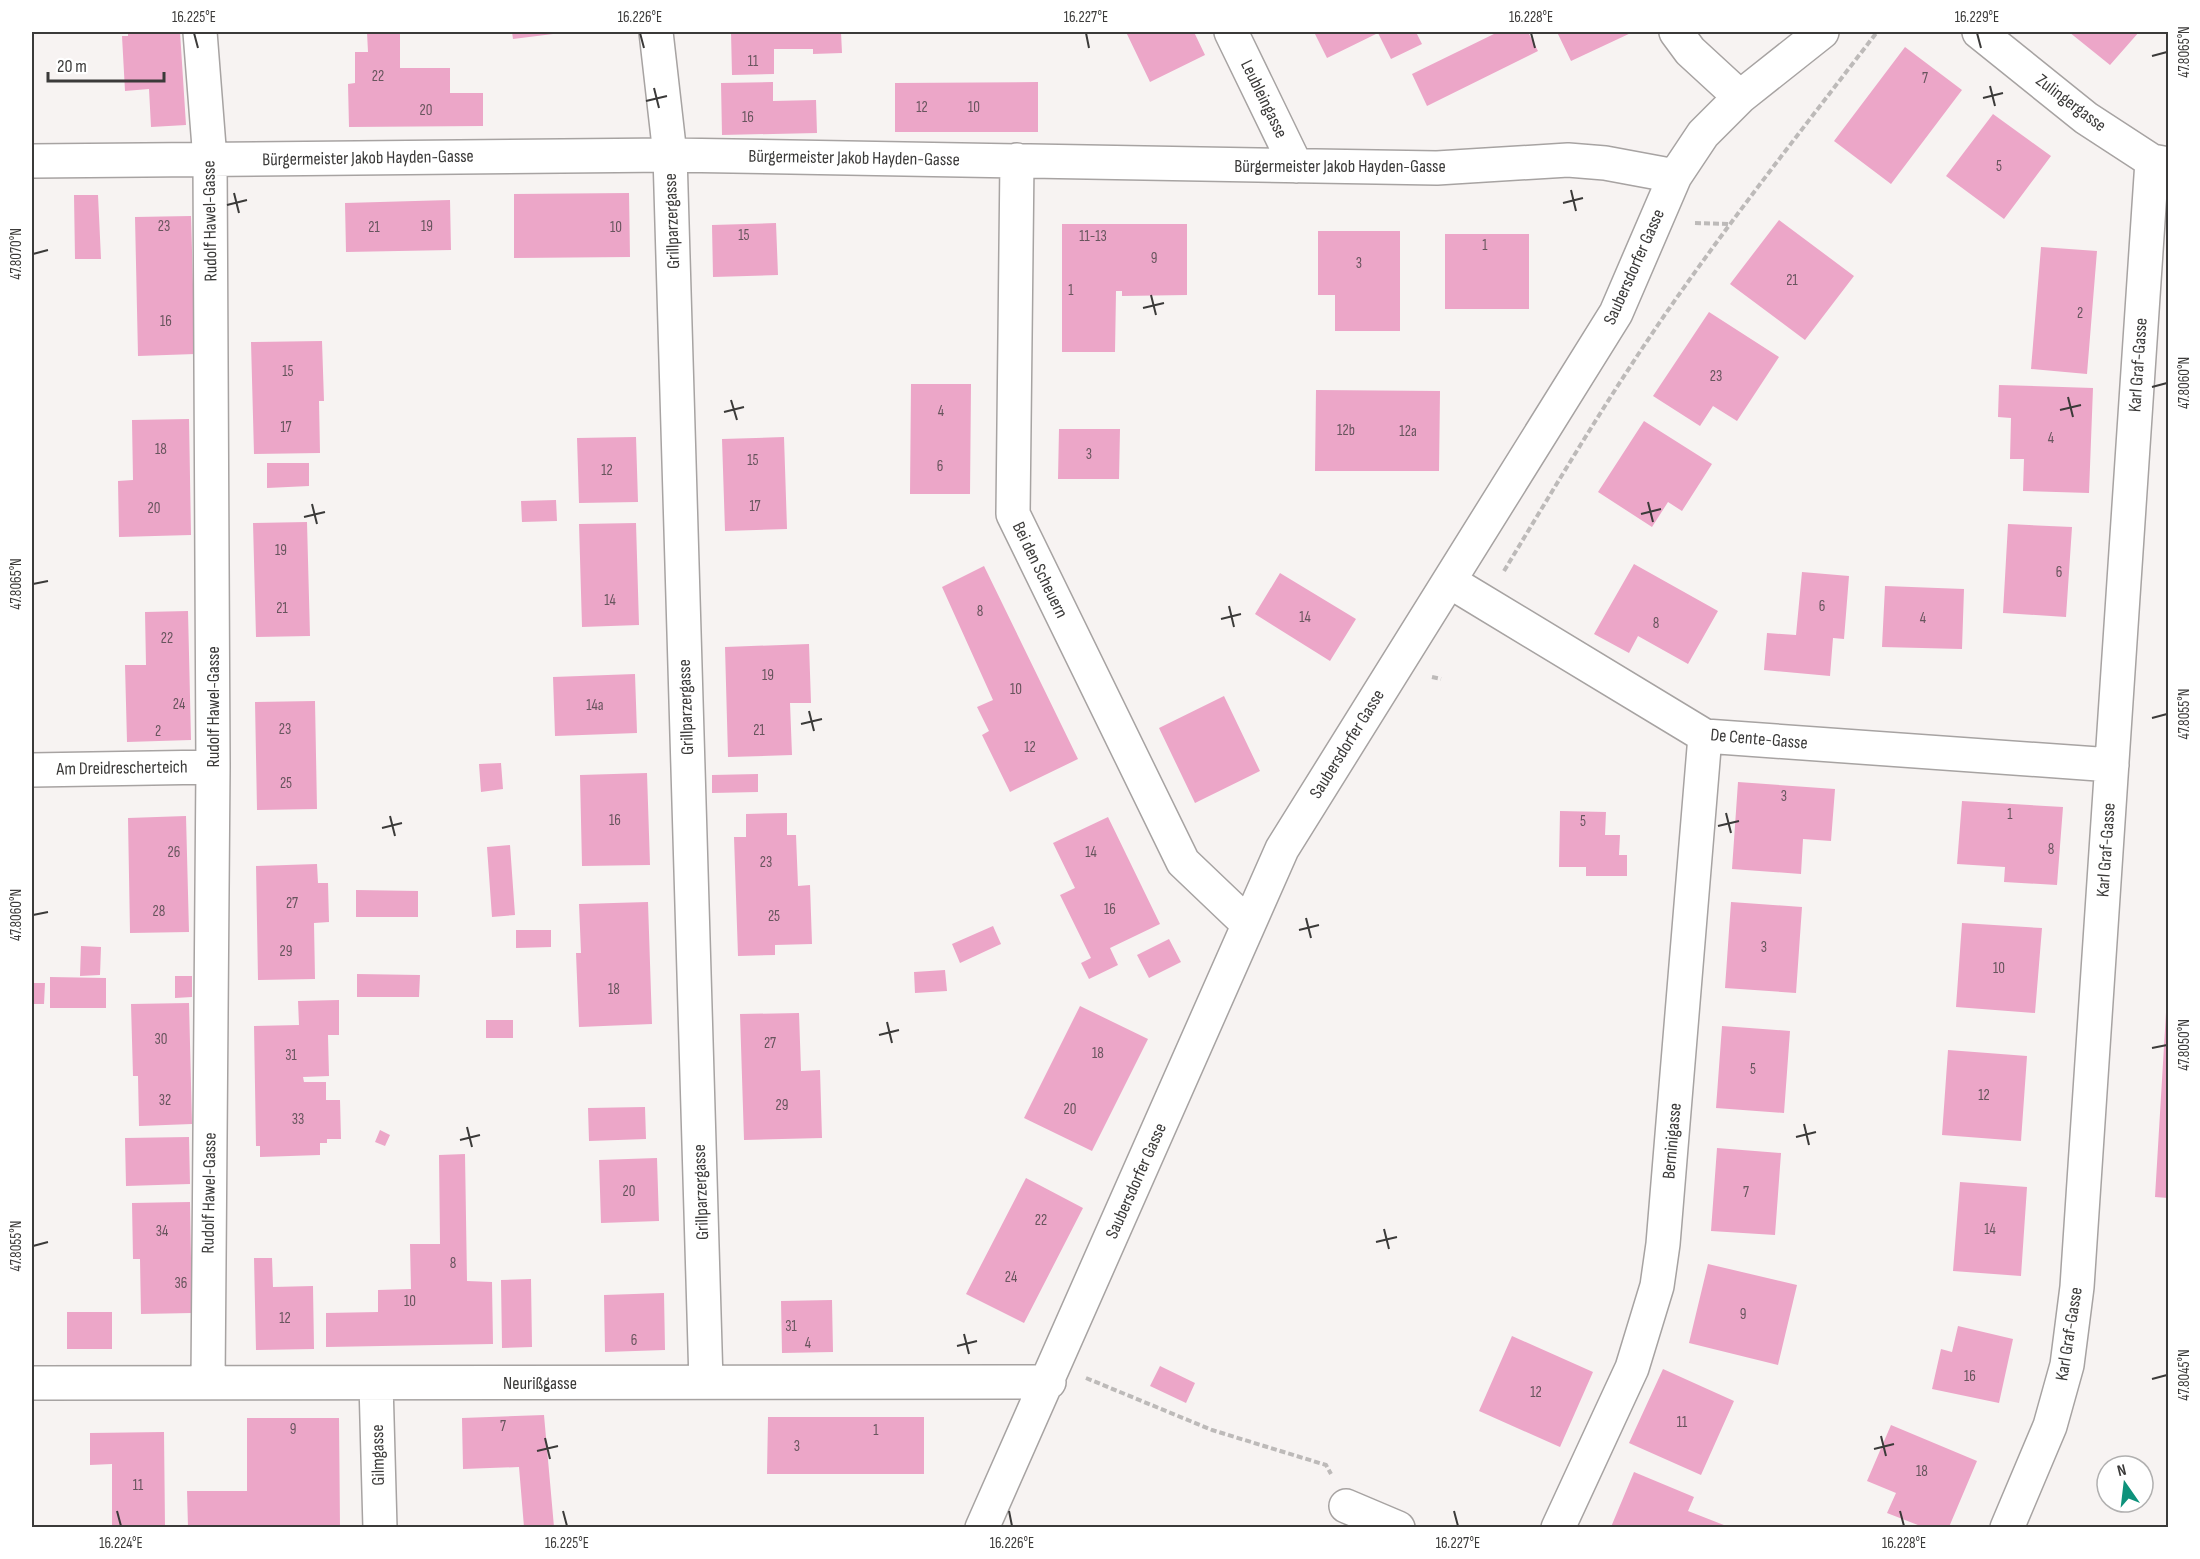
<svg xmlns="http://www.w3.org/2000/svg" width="2200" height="1559" viewBox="0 0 2200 1559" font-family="'Sofia Sans Condensed',sans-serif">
	<rect width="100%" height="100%" fill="#f7f3f2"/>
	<path fill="#eca6c8" d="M128,32H180L186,125L151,127L149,89L125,91L122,36H128Z
		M367,32H400V68H450V93H483V126L349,127L348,84L355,83V52H368Z
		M512,32H561V33L513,39Z
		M731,32H841L842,53L813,54V49H774V74L732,75Z
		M1126,32H1194L1205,55L1150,82Z
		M1314,32H1416L1422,44L1391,59L1378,33L1327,58Z
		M1498,32H1528L1538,51L1427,106L1412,74Z
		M1557,32H1633L1571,61Z
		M2069,32H2139L2110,65Z
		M1905,47L1962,90L1891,184L1834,141Z
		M773,82V101L816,100L817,133L722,135L721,83Z
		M1038,82V132H895V83Z
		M1993,114L2051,156L2004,219L1946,176Z
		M629,193L630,257L514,258V194Z
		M74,195H98L101,259H75Z
		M450,200L451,250L346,252L345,203Z
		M191,216L195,354L138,356L135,217Z
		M1779,220L1854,276L1805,340L1730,284Z
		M776,223L778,275L713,277L712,225Z
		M1062,224H1187V295L1122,296V291H1116L1115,352H1062Z
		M1318,231H1400V331H1335V295H1318Z
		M1445,234H1529V309H1445Z
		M2041,247L2097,251L2087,374L2031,369Z
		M1709,312L1779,357L1737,421L1713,406L1700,426L1653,396Z
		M322,341L324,401H319L320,453L254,454L251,342Z
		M911,384H971L970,494H910Z
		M1999,385L2093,388L2089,493L2023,491L2024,459H2010L2011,418L1998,417Z
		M1316,390L1440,391L1439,471H1315Z
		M189,419L191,535L119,537L118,481L133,480L132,420Z
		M1644,421L1712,464L1682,511L1668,502L1652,527L1598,492Z
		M1059,429H1120L1119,479H1058Z
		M636,437L638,502L579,503L577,438Z
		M784,437L787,529L725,531L722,439Z
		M267,463H309V486L267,488Z
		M556,500L557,521L522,522L521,501Z
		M307,522L310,636L256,637L253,523Z
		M636,523L639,625L582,627L579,524Z
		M2008,524L2072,527L2066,617L2003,613Z
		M1634,564L1718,611L1688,664L1638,636L1629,653L1594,634Z
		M984,566L1078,759L1010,792L982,735L989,731L977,707L993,700L942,587Z
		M1802,572L1849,576L1844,639L1833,638L1830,676L1764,670L1767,633L1796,635Z
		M1280,573L1356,619L1330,661L1255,614Z
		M1885,586L1964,589L1962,649L1882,647Z
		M188,611L191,740L127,742L125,665H146L145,612Z
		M809,644L811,703H790L792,755L728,757L725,647Z
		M635,674L637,733L555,736L553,677Z
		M1224,696L1260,771L1195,803L1159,728Z
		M315,701L317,809L257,810L255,702Z
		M501,763L503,789L481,792L479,764Z
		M647,773L650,865L582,866L580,775Z
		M758,774V792L712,793V775Z
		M1738,782L1835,789L1831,841L1803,839L1801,874L1732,869Z
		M1962,801L2063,807L2057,885L2004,882L2005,867L1957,864Z
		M1560,811L1606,812L1605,835H1620L1619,855H1627V876H1586V867H1559Z
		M787,813V835H796L798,886L810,885L812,944L775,945V955L738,956L734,837H746V814Z
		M186,816L189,932L130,933L128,818Z
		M1108,817L1160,924L1110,948L1118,965L1089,979L1081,963L1091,958L1060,895L1075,888L1053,843Z
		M510,845L515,915L492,917L487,847Z
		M317,864L318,883H328L329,922L314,923L315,979L258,980L256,866Z
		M356,890L418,891V917H356Z
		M648,902L652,1024L579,1027L576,953H581L579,904Z
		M1731,902L1802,907L1796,993L1725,988Z
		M1962,923L2042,928L2035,1013L1956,1007Z
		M993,926L1001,944L960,963L952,944Z
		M516,930H551V947L516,948Z
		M1169,939L1181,962L1149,978L1137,955Z
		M81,946L101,947L100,975L80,976Z
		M945,970L947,991L915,993L914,972Z
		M357,974L420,975L419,997H357Z
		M175,976H192V997L175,998Z
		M50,977L106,978V1008H50Z
		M32,983H45L44,1004H32Z
		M2167,996H2168V1198L2155,1197Z
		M339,1000V1035H328L329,1076L303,1077L304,1082H326V1100H340L341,1139H327V1143H320V1155L260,1157V1146H256L254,1026L299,1025L298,1001Z
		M189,1003L192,1124L139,1126L138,1076H133L131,1004Z
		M1080,1006L1148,1039L1092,1151L1024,1118Z
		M799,1013L801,1071L820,1070L822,1138L744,1140L740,1014Z
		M486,1020H513V1038H486Z
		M1722,1026L1790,1031L1784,1113L1716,1108Z
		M1948,1050L2027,1056L2021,1141L1942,1135Z
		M645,1107L646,1139L589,1141L588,1108Z
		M380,1130L390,1135L385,1146L375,1142Z
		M189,1137L190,1184L126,1186L125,1138Z
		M1717,1148L1781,1153L1775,1235L1711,1231Z
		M465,1154L467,1281L492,1282L493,1344L326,1347V1313L378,1312V1290L411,1289L410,1244H440L439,1155Z
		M657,1158L659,1221L601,1223L599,1160Z
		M1026,1178L1083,1208L1024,1323L966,1294Z
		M1960,1182L2027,1187L2021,1276L1953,1271Z
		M190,1202L192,1313L141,1314L140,1259H133L132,1203Z
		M254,1258H272L273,1287L313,1286L314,1349L256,1350Z
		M1708,1264L1797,1285L1778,1365L1689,1343Z
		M531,1279L532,1347L502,1348L501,1280Z
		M664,1293L665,1350L605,1352L604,1295Z
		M832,1300L833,1352L782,1353L781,1301Z
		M67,1312H112V1349H67Z
		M1958,1326L2013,1339L1999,1403L1932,1389L1941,1349L1952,1352Z
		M1512,1336L1593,1372L1560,1447L1479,1411Z
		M1160,1366L1195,1383L1186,1403L1150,1386Z
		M1663,1369L1734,1401L1701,1475L1629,1443Z
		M544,1415L554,1527H524L519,1467L463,1469L462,1418Z
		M768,1417H924V1474H767Z
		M247,1418H339L340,1527H188L187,1491H247Z
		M1891,1425L1977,1461L1949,1527H1923L1887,1513L1896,1493L1867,1481Z
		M164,1432L165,1527H112V1464L90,1465V1433Z
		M1634,1472L1694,1497L1688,1511L1729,1527H1611Z"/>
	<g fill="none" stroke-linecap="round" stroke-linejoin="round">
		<g stroke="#a7a3a2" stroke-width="36">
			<path id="minor" d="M200,32L210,160L213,767L208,1383
				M656,32L670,155L706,1382
				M1231,32L1296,166
				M1676,32L1690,51L1740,97
				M1979,32L2086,118L2152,161L2168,164
				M1017,160L1013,514L1183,862L1248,924
				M32,161L670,155L1437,168L1568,160L1605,163L1675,176
				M1449,581L1705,736L2112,765
				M32,770L213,767
				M32,1383L1049,1382
				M376,1383L380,1528
				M1346,1506L1398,1528
				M982,1528L1282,849L1616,313L1675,176L1703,134L1740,97L1822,32
				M1558,1528L1632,1368L1657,1286L1663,1244L1705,736
				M2007,1528L2050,1426L2067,1365L2077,1287L2152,161"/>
		</g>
		<path stroke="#bdbab9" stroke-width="4" stroke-dasharray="6 3" stroke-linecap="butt" d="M1695,223L1729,224
			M1504,571C1556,485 1607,399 1664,316C1731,219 1805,126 1877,32
			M1432,677L1441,679
			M1086,1378L1212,1430L1326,1465L1331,1474"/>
		<use href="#minor" stroke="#fff" stroke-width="33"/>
	</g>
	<path fill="none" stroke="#3b3a39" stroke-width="2" d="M194,33L198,48M640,33L644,48M1086,33L1089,48M1531,33L1535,48M1977,33L1981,48M2152,56L2167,52M1990,86L1995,106M654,88L659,108M1983,98L2003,93M646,101L667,96M1571,190L1576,211M234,193L239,213M1563,203L1583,198M227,205L247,200M33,254L48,250M1151,295L1156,315M1143,308L1164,303M2152,387L2167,383M2068,397L2073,417M731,400L737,420M2060,410L2081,405M724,412L744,407M1648,502L1653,522M312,504L317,524M1641,514L1661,509M304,517L325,512M33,584L48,581M1229,606L1234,627M1221,619L1241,614M809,711L814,731M2152,718L2167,714M801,724L822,719M1726,813L1731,833M390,816L395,836M1718,826L1739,821M382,828L402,823M33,915L48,912M1306,918L1311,938M1299,930L1319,925M887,1022L892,1043M879,1035L899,1030M2152,1048L2167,1045M1804,1124L1809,1145M467,1127L472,1147M1796,1137L1816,1132M460,1140L480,1135M1384,1229L1389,1249M1376,1242L1397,1237M33,1246L48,1242M964,1334L969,1354M957,1346L977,1341M2152,1379L2167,1375M1881,1436L1886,1456M545,1438L550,1459M1874,1449L1894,1444M537,1451L558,1446M117,1511L121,1526M563,1511L567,1526M1009,1511L1012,1526M1454,1511L1458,1526M1900,1511L1904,1526"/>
	<g text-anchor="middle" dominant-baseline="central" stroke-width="5" stroke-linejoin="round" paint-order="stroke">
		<g font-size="15" fill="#67555d">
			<text x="753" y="61">11</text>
			<text x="378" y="76">22</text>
			<text x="1925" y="78">7</text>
			<text x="922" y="107">12</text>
			<text x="974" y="107">10</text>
			<text x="426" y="110">20</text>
			<text x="748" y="117">16</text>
			<text x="1999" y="166">5</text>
			<text x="164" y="226">23</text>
			<text x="427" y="226">19</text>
			<text x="374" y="227">21</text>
			<text x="616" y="227">10</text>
			<text x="744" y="235">15</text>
			<text x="1093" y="236">11-13</text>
			<text x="1485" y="245">1</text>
			<text x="1154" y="258">9</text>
			<text x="1359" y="263">3</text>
			<text x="1792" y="280">21</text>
			<text x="1071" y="290">1</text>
			<text x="2080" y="313">2</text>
			<text x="166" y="321">16</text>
			<text x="288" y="371">15</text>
			<text x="1716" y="376">23</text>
			<text x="941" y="411">4</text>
			<text x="286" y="427">17</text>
			<text x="1346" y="430">12b</text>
			<text x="1408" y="431">12a</text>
			<text x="2051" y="438">4</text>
			<text x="161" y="449">18</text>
			<text x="1089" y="454">3</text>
			<text x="753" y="460">15</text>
			<text x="940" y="466">6</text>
			<text x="607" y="470">12</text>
			<text x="755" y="506">17</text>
			<text x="154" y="508">20</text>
			<text x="281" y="550">19</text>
			<text x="2059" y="572">6</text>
			<text x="610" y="600">14</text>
			<text x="1822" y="606">6</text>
			<text x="282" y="608">21</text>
			<text x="980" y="611">8</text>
			<text x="1305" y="617">14</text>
			<text x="1923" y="618">4</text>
			<text x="1656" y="623">8</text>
			<text x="167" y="638">22</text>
			<text x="768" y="675">19</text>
			<text x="1016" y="689">10</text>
			<text x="179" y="704">24</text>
			<text x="595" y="705">14a</text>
			<text x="285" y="729">23</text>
			<text x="759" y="730">21</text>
			<text x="158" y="731">2</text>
			<text x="1030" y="747">12</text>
			<text x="286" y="783">25</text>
			<text x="1784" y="796">3</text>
			<text x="2010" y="814">1</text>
			<text x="615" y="820">16</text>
			<text x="1583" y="821">5</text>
			<text x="2051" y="849">8</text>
			<text x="174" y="852">26</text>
			<text x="1091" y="852">14</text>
			<text x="766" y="862">23</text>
			<text x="292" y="903">27</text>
			<text x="1110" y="909">16</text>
			<text x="159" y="911">28</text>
			<text x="774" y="916">25</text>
			<text x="1764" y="947">3</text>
			<text x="286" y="951">29</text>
			<text x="1999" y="968">10</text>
			<text x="614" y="989">18</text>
			<text x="161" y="1039">30</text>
			<text x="770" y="1043">27</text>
			<text x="1098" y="1053">18</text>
			<text x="291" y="1055">31</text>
			<text x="1753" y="1069">5</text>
			<text x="1984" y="1095">12</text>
			<text x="165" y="1100">32</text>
			<text x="782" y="1105">29</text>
			<text x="1070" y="1109">20</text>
			<text x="298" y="1119">33</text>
			<text x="629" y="1191">20</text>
			<text x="1746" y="1192">7</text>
			<text x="1041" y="1220">22</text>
			<text x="1990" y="1229">14</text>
			<text x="162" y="1231">34</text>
			<text x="453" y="1263">8</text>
			<text x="1011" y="1277">24</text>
			<text x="181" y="1283">36</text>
			<text x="410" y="1301">10</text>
			<text x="1743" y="1314">9</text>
			<text x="285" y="1318">12</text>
			<text x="791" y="1326">31</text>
			<text x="634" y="1340">6</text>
			<text x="808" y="1343">4</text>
			<text x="1970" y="1376">16</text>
			<text x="1536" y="1392">12</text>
			<text x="1682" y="1422">11</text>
			<text x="503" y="1426">7</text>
			<text x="293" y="1429">9</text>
			<text x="876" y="1430">1</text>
			<text x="797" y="1446">3</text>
			<text x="1922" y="1471">18</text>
			<text x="138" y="1485">11</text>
		</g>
		<g font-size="18" fill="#3b3a39" stroke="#fff">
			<text transform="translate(1264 99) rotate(64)">Leubleingasse</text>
			<text transform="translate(2071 103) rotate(37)">Zulingergasse</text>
			<text transform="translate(368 158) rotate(-1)">Bürgermeister Jakob Hayden-Gasse</text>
			<text transform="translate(854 158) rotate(1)">Bürgermeister Jakob Hayden-Gasse</text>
			<text x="1340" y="166">Bürgermeister Jakob Hayden-Gasse</text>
			<text transform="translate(210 221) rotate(-91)">Rudolf Hawel-Gasse</text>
			<text transform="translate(672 221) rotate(-92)">Grillparzergasse</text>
			<text transform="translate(1634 267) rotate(-66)">Saubersdorfer Gasse</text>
			<text transform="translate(2138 365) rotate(-86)">Karl Graf-Gasse</text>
			<text transform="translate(1040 570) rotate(64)">Bei den Scheuern</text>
			<text transform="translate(213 707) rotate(-90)">Rudolf Hawel-Gasse</text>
			<text transform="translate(686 707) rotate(-92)">Grillparzergasse</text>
			<text transform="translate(1759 739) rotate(5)">De Cente-Gasse</text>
			<text transform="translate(1347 744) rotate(-58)">Saubersdorfer Gasse</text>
			<text transform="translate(122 768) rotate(-1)">Am Dreidrescherteich</text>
			<text transform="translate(2106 850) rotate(-86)">Karl Graf-Gasse</text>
			<text transform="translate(1672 1141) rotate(-85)">Berninigasse</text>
			<text transform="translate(1136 1181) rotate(-66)">Saubersdorfer Gasse</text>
			<text transform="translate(701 1192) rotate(-92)">Grillparzergasse</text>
			<text transform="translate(209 1193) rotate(-89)">Rudolf Hawel-Gasse</text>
			<text transform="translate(2069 1334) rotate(-81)">Karl Graf-Gasse</text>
			<text x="540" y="1383">Neurißgasse</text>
			<text transform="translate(378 1455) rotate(-91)">Gilmgasse</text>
		</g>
	</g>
	<rect width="2200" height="1559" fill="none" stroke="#ffffff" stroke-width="66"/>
	<g transform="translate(2125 1484) rotate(346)"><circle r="28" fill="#ffffff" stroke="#b1b0b0" stroke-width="1.5"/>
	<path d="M0-4.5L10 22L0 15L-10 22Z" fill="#0e927b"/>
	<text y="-9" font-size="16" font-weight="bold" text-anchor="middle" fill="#3b3a39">N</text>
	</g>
	<path d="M48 72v9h116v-9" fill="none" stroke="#3b3a39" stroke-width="3"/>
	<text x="57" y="72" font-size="18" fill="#3b3a39" stroke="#ffffff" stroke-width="4.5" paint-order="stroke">20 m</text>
	<rect x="33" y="33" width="2134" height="1493" fill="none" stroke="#3b3a39" stroke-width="2"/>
	<g font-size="15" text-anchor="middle" fill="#3b3a39">
		<text x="194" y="22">16.225°E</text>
		<text x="640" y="22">16.226°E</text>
		<text x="1086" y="22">16.227°E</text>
		<text x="1531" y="22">16.228°E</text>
		<text x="1977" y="22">16.229°E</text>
		<text transform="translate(2184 52) rotate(-90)" y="5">47.8065°N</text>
		<text transform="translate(16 254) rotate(-90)" y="5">47.8070°N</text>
		<text transform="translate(2184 383) rotate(-90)" y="5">47.8060°N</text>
		<text transform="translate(16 584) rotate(-90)" y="5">47.8065°N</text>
		<text transform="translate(2184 714) rotate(-90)" y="5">47.8055°N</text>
		<text transform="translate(16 915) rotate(-90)" y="5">47.8060°N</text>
		<text transform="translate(2184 1045) rotate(-90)" y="5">47.8050°N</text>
		<text transform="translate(16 1246) rotate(-90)" y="5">47.8055°N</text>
		<text transform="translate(2184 1375) rotate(-90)" y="5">47.8045°N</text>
		<text x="121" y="1548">16.224°E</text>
		<text x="567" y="1548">16.225°E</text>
		<text x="1012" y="1548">16.226°E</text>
		<text x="1458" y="1548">16.227°E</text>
		<text x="1904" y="1548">16.228°E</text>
	</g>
</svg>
